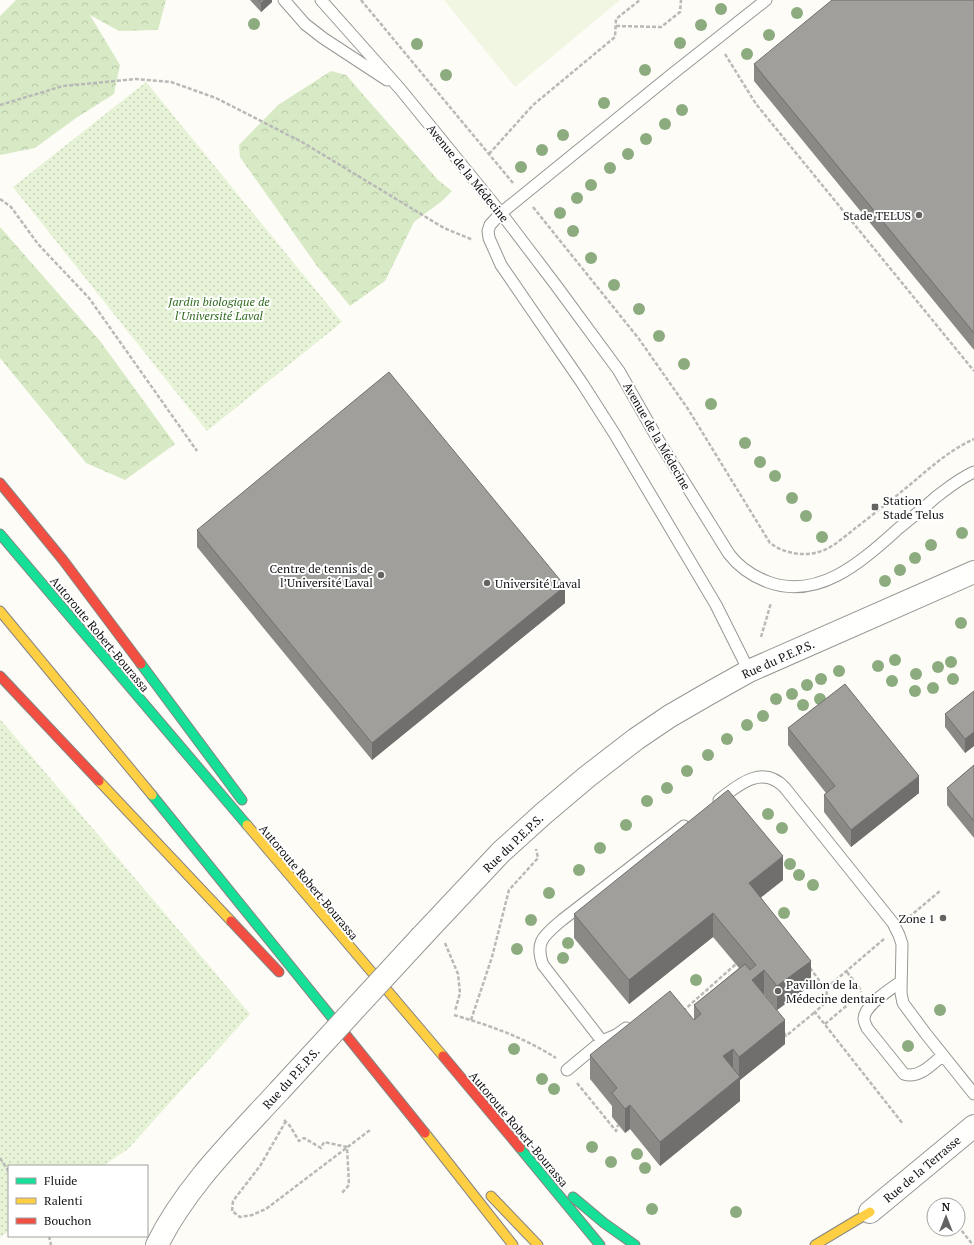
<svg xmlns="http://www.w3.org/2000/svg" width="974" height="1245" viewBox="0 0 974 1245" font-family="'PT Serif',serif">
	<defs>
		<pattern id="green-dots" width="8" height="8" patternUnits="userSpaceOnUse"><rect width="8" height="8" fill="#e7f3d7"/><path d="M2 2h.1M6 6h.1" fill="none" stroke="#c5cfb8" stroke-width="1.8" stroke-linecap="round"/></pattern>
		<pattern id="forest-crowns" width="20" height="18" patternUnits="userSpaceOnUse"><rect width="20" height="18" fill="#d8eac5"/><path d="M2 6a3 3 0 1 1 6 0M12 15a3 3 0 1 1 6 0" fill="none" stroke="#b8c8a8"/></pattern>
	</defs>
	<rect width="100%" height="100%" fill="#fdfcf7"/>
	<path fill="url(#green-dots)" d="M146,82L342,322L207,431L13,187Z
		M0,719L250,1014L128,1149L103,1166H9V1231L0,1237Z"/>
	<path fill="url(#forest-crowns)" d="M16,0H166L158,30L119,31L90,15L120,65L114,94L76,118L35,148L0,155V16Z
		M331,71L346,75L438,180L452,191L442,201L414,222L385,281L350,306L317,266L240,157L239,145L278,105Z
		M0,227L100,341L175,444L125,480L86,463L0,358Z"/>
	<path fill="#f0f6e1" d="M444,0H620L515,87Z"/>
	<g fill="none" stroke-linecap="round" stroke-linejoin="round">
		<g stroke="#979795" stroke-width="13">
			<path id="lane" d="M284,0L305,24L323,38L387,80
				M321,0L401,90L501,213L555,284L619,371L660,443L729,554C739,567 752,576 768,582C820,601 863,560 899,528C911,518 924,508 936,497C948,488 960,478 974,472
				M749,671L716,605L614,433L582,383L501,265L489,238L488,231L490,225L501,213L671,75L766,0
				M719,800C739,784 763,764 785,788L893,923L899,935L902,944L901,993L903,1003L926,1034L974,1094
				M900,982C890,990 864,1005 864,1019C864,1022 866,1025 867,1028L904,1074C919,1079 932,1064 943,1055
				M602,1041L543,965C534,941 545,935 562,920L684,826
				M567,1070L602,1041L616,1035L626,1028"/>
		</g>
		<g stroke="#979795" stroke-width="24">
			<path id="street" d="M422,936L501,852L543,814L588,776L636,739L670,716L708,694L749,671L974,572
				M870,1212L974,1126
				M157,1245C186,1186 235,1139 279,1091"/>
		</g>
		<g stroke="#858482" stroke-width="11">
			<path id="fast" d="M0,534L247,825
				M141,664L242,800
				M152,795L346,1035
				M520,1148L600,1245
				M573,1197L604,1223L635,1245"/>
		</g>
		<g stroke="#858482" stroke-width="11">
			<path id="slow" d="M0,611L152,795
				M99,781L231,921
				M247,825L443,1056
				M425,1133L513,1245
				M491,1196L538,1245
				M815,1245L870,1212"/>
		</g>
		<g stroke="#858482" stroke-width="11">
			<path id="jam" d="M0,483L63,560L141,664
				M0,676L99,781
				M231,921L279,972
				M346,1035L425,1133
				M443,1056L520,1148"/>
		</g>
		<path stroke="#b9b9b8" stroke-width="2.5" stroke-dasharray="4 2" stroke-linecap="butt" d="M361,0L513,183
			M616,26L661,27L680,12L681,0
			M725,54L756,104L974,371
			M0,105L63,86L136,79L171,82L216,98L302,142L444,228L473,240
			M489,154L533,105L615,37L616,19L640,0
			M0,199L11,207L38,244L89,298L197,451
			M533,207L639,339L688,409L770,543C785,554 805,557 822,551C835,546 846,535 857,527C876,512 894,498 912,483C932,466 950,450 974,439
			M761,637L771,603
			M909,917L940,891
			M884,939L830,985L827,991L825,1003L815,1012L903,1124
			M445,943L458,974L460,993L455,1011
			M810,968L827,991
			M847,972L860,989L861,992
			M683,1011L736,964
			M454,1015C491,1026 523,1037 556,1058
			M471,1020L492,957L509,890L538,858L536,849
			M825,1024L852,1001
			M784,1033L786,1036L815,1012
			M577,1083L616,1131L618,1125
			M284,1120L290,1126L299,1141L304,1138L321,1148L324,1142L347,1147L349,1185L341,1194
			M286,1121L260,1166L233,1201L232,1211L240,1217L252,1215L266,1209L370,1130
			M0,1158L9,1172
			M958,1226L973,1245
			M49,1236L51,1245"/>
		<use href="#lane" stroke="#fffffe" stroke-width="11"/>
		<use href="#street" stroke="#fffffe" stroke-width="22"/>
		<use href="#fast" stroke="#16e098" stroke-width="9"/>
		<use href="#slow" stroke="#ffcf43" stroke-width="9"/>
		<use href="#jam" stroke="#f24e42" stroke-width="9"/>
		<g stroke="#979795" stroke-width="24" stroke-linecap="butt">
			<path id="street-bridge" d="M279,1091L422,936"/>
		</g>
		<use href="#street-bridge" stroke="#fffffe" stroke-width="22"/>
	</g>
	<g fill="#8cac80">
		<circle cx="721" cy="9" r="6"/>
		<circle cx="797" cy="13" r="6"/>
		<circle cx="254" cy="24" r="6"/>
		<circle cx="701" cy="25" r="6"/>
		<circle cx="769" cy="35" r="6"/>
		<circle cx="680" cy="43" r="6"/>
		<circle cx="417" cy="44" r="6"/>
		<circle cx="747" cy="54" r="6"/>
		<circle cx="645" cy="70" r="6"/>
		<circle cx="446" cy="75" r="6"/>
		<circle cx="604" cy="103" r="6"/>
		<circle cx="682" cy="110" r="6"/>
		<circle cx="665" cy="124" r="6"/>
		<circle cx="563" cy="135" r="6"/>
		<circle cx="646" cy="139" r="6"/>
		<circle cx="542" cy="150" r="6"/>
		<circle cx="628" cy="154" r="6"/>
		<circle cx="521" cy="167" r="6"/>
		<circle cx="610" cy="168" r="6"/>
		<circle cx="591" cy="185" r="6"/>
		<circle cx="577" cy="198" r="6"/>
		<circle cx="560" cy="213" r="6"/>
		<circle cx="573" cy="231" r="6"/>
		<circle cx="591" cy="258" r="6"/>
		<circle cx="614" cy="285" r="6"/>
		<circle cx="639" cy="309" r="6"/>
		<circle cx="659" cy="336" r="6"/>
		<circle cx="684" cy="364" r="6"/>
		<circle cx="711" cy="404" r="6"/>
		<circle cx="745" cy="443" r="6"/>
		<circle cx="760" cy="462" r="6"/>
		<circle cx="775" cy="476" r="6"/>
		<circle cx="792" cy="498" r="6"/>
		<circle cx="806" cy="516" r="6"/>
		<circle cx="962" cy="533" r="6"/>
		<circle cx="822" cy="537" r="6"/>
		<circle cx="931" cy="545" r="6"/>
		<circle cx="915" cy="558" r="6"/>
		<circle cx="900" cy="570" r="6"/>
		<circle cx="885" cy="581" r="6"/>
		<circle cx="961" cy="623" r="6"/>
		<circle cx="895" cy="660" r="6"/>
		<circle cx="951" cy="662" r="6"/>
		<circle cx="878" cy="666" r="6"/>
		<circle cx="938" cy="667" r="6"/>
		<circle cx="839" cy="671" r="6"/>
		<circle cx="916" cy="674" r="6"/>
		<circle cx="821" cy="679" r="6"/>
		<circle cx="953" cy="679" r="6"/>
		<circle cx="892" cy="681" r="6"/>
		<circle cx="807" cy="685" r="6"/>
		<circle cx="933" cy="688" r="6"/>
		<circle cx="915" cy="691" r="6"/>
		<circle cx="792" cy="694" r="6"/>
		<circle cx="776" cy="699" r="6"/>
		<circle cx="820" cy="699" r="6"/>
		<circle cx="803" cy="705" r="6"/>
		<circle cx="763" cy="716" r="6"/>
		<circle cx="747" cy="725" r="6"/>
		<circle cx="727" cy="739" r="6"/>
		<circle cx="708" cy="755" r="6"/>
		<circle cx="687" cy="771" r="6"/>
		<circle cx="667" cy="788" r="6"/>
		<circle cx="647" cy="801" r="6"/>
		<circle cx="768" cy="814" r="6"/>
		<circle cx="626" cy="825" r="6"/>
		<circle cx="782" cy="828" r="6"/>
		<circle cx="600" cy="848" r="6"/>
		<circle cx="790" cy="864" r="6"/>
		<circle cx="579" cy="870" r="6"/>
		<circle cx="799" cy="875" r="6"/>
		<circle cx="813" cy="885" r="6"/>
		<circle cx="549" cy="893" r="6"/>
		<circle cx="784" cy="913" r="6"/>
		<circle cx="531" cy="920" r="6"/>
		<circle cx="568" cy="943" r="6"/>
		<circle cx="517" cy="949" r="6"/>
		<circle cx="563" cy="958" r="6"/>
		<circle cx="696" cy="980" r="6"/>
		<circle cx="940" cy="1010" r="6"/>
		<circle cx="908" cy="1046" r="6"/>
		<circle cx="514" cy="1049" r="6"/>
		<circle cx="542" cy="1079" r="6"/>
		<circle cx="554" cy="1089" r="6"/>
		<circle cx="592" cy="1147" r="6"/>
		<circle cx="637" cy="1154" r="6"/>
		<circle cx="611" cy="1162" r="6"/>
		<circle cx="645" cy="1168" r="6"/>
		<circle cx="652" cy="1209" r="6"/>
		<circle cx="736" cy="1212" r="6"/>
	</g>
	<path fill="#8a8986" d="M250,0H272V2L261,12Z
		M974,0V350L754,81V64Z
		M197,530L565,603L372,760L197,547Z
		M974,691V746L965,753L945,727V714Z
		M788,728L919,793L851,847L824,812V795L826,793L788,745Z
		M974,765V838L947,805V788Z
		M783,880L761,897L811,985L777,1010L764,994V995L785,1044L740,1080V1101L660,1166L630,1129L625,1133L612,1117V1106L590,1079V1055L694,1020V1005L739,968L713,937L629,1004L574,938V914Z"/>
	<path fill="#716f6d" d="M265,0H272V2L261,12V3Z
		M565,586V603L372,760V743Z
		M974,732V746L965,753V739Z
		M919,776V793L851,847V830Z
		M783,856V880L749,907V883Z
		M713,913V937L629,1004V980Z
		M811,961V985L777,1010V986Z
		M764,970V994L752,1004V980Z
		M785,1020V1044L740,1080V1101L660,1166V1142L739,1078V1057Z
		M733,1049V1073L723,1056Z
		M630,1105V1129L625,1133V1109Z"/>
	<path fill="#a19f9c" stroke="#716f6d" d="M259,0H265L261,3Z
		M832,0H974V333L754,64Z
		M389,372L565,586L372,743L197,530Z
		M845,684L919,776L851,830L824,795L835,786L788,728Z
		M974,691V732L965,739L945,714Z
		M974,765V821L947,788Z
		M728,790L783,856L749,883L811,961L777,986L764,970L752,980L785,1020L739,1057L733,1049L723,1056L740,1077L660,1142L630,1105L625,1109L612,1093L617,1088L590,1055L670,991L694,1020L701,1014L694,1005L745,964L750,970L756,965L713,913L629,980L574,914Z"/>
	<g fill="#646362" stroke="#fff" stroke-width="1.5">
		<circle cx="919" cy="215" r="4"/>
		<rect x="871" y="503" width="8" height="8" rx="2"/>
		<circle cx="381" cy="575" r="4"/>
		<circle cx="487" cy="583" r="4"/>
		<circle cx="943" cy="918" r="4"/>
		<circle cx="778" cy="991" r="4"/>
	</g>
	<g text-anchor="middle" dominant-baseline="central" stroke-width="4" stroke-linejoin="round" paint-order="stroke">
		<g font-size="12" fill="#111" stroke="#fff">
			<text transform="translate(468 173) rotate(51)">Avenue de la Médecine</text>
			<text transform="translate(657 436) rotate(60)">Avenue de la Médecine</text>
			<text transform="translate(100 634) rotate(50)">Autoroute Robert-Bourassa</text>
			<text transform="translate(778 659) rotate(-24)">Rue du P.E.P.S.</text>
			<text transform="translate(513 843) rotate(-44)">Rue du P.E.P.S.</text>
			<text transform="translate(309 882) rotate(50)">Autoroute Robert-Bourassa</text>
			<text transform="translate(291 1078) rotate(-48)">Rue du P.E.P.S.</text>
			<text transform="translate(519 1129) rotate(50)">Autoroute Robert-Bourassa</text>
			<text transform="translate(922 1169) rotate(-40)">Rue de la Terrasse</text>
		</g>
		<g font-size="12" fill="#111" stroke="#fff" text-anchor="end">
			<text x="911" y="215">Stade TELUS</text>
			<text x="883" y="500" text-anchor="start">Station<tspan x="883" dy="14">Stade Telus</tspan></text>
			<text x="373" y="568">Centre de tennis de<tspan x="373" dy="14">l’Université Laval</tspan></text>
			<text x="495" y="583" text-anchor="start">Université Laval</text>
			<text x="935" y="918">Zone 1</text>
			<text x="786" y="984" text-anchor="start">Pavillon de la<tspan x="786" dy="14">Médecine dentaire</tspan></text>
		</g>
		<g font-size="12" font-style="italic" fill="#2f6b1f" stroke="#fff">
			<text x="219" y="301">Jardin biologique de<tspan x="219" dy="14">l'Université Laval</tspan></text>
		</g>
	</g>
	<rect x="8" y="1165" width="140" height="72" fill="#ffffff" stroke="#a0a0a0"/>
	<rect x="16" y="1178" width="20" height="6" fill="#16e098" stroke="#a0a0a0"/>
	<text x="44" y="1185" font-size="12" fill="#111111">Fluide</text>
	<rect x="16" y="1198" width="20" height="6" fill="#ffcf43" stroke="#a0a0a0"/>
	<text x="44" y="1205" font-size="12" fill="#111111">Ralenti</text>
	<rect x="16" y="1218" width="20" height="6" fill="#f24e42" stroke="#a0a0a0"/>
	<text x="44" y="1225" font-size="12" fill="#111111">Bouchon</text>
	<g transform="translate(946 1217)"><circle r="19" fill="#ffffff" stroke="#a0a0a0"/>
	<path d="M0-3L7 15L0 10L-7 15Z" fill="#646362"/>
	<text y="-6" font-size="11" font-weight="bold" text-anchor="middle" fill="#111111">N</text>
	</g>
</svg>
